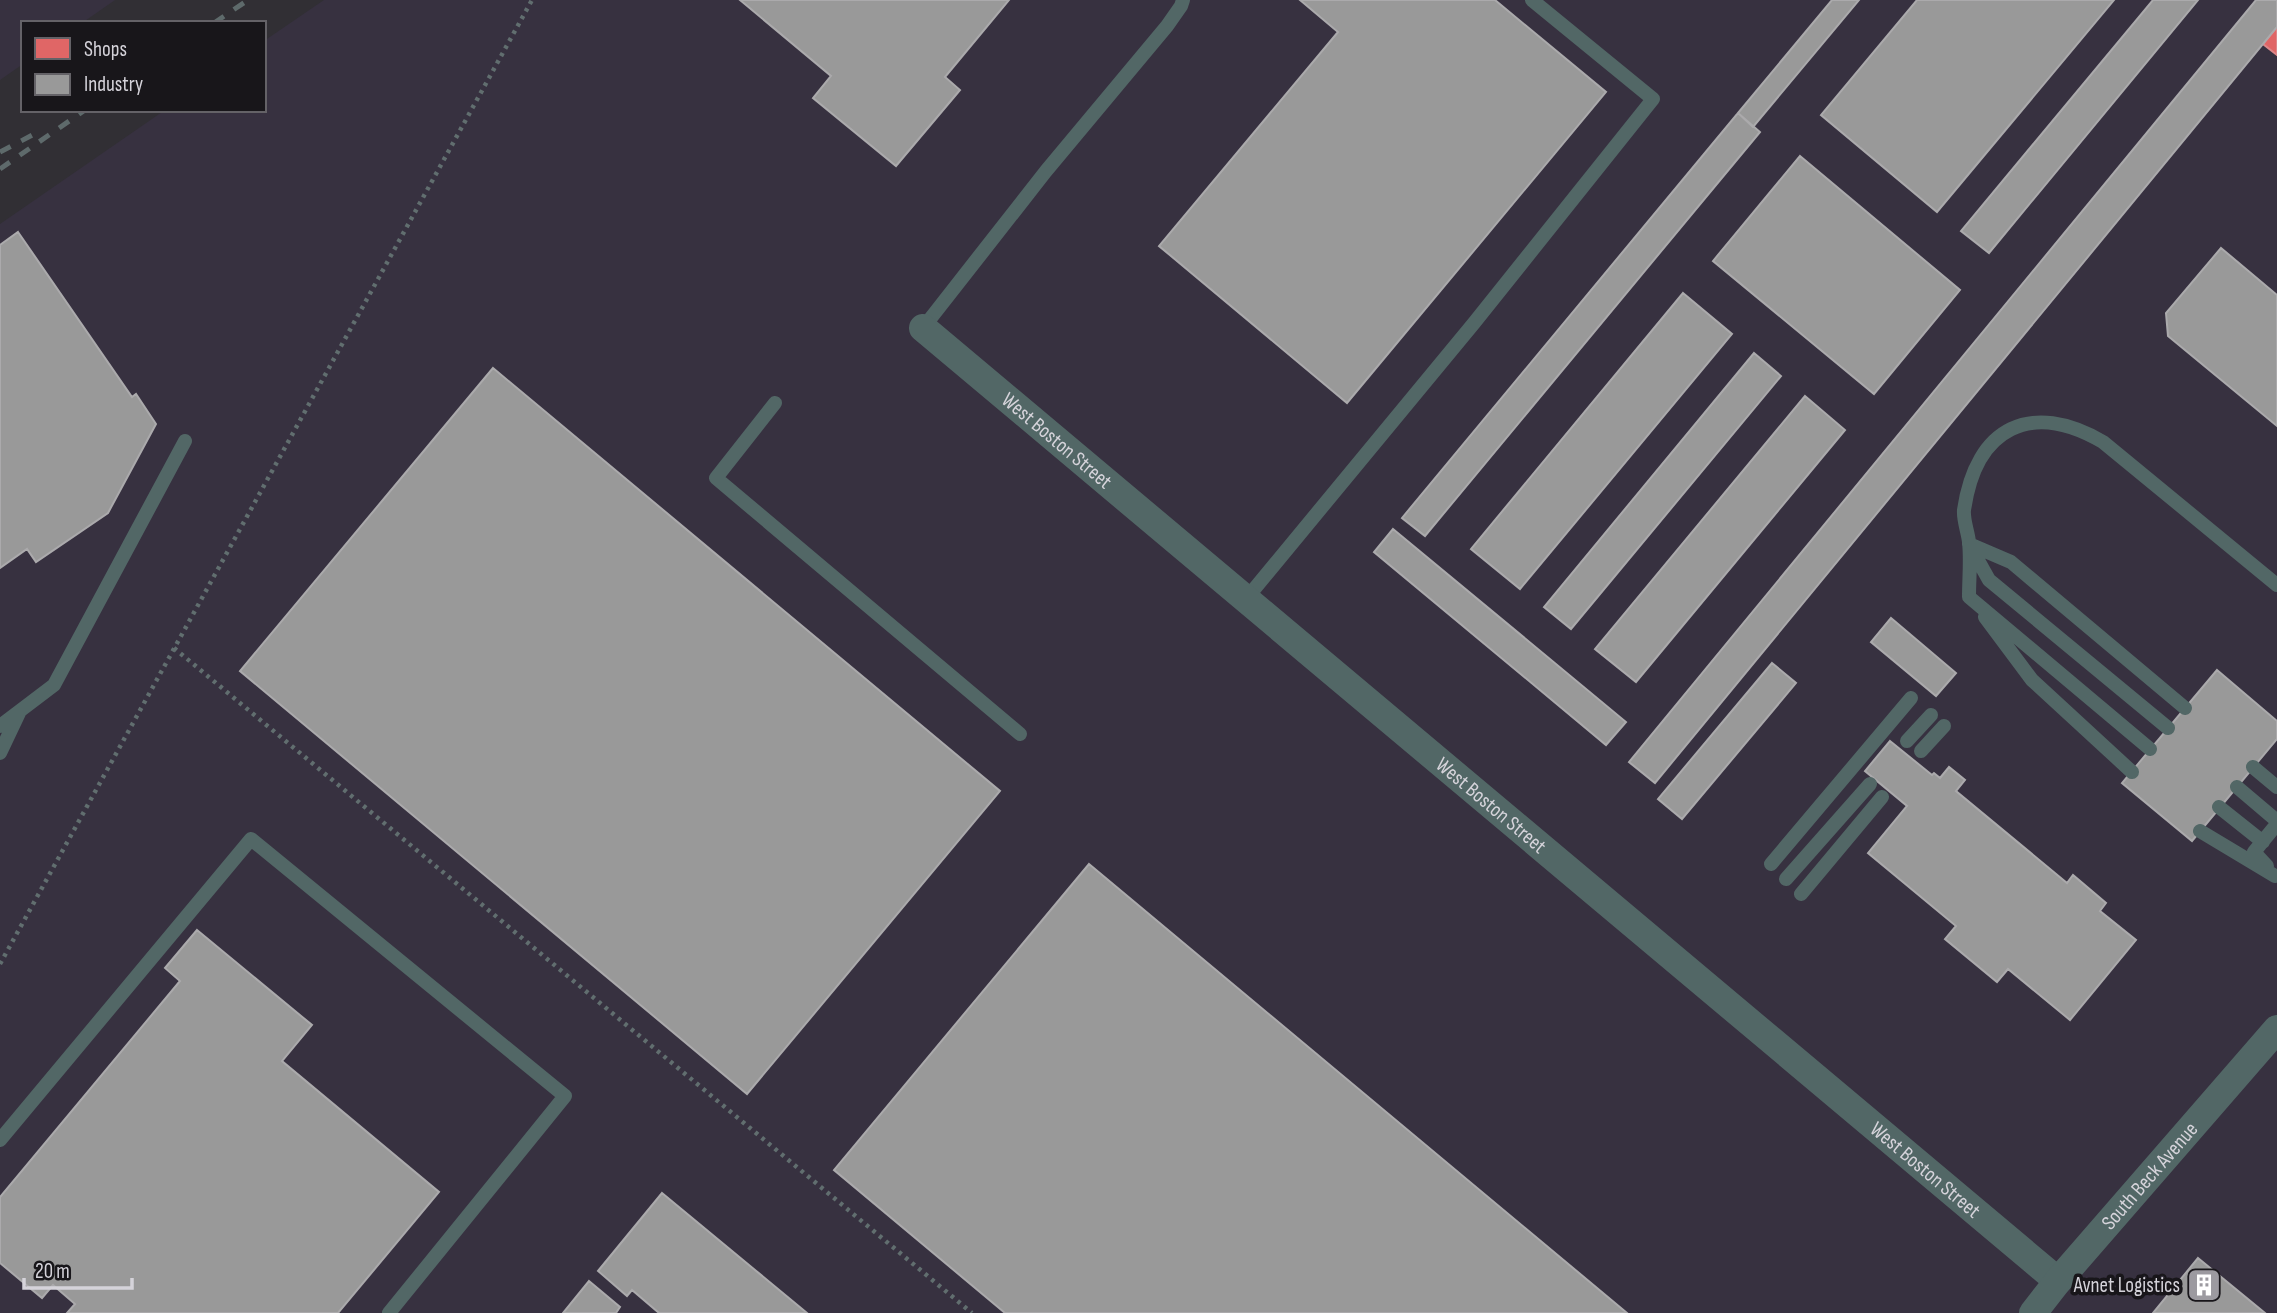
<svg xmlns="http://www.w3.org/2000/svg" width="2277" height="1313" viewBox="0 0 2277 1313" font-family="'Sofia Sans Condensed',sans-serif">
	<rect width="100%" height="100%" fill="#312f34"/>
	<path fill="#373140" d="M0,0H115L82,23H23V64L0,80Z
		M324,0H2277V1313H0V224L165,110H264V41Z"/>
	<path fill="#e06666" stroke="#dd8789" stroke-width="2" d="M2277,27V55L2263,44Z"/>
	<path fill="#999" stroke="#abaaac" stroke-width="2" d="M740,0H1009L945,77L960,90L896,166L813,98L831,76Z
		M1300,0H1495L1606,92L1347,403L1159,246L1338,32Z
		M1832,0H1859L1753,127L1738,113Z
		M1917,0H2114L1937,212L1821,115Z
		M2153,0H2198L1989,253L1961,231Z
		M2256,0H2277V27L1655,783L1629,762Z
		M1738,113L1760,132L1425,536L1402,518Z
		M1800,156L1960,290L1874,394L1713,261Z
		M18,232L132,397L136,394L156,424L108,513L36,562L27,549L0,568V245Z
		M2221,248L2277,295V426L2168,336L2166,313Z
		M1683,293L1732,334L1520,589L1471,549Z
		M1754,353L1781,376L1571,629L1544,607Z
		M493,368L1000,791L747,1094L240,671Z
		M1805,396L1845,430L1636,682L1595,649Z
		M1393,529L1626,722L1606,745L1374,552Z
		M1891,618L1956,673L1936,696L1871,642Z
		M1772,663L1796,683L1682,819L1658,799Z
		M2217,670L2277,721V739L2192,841L2122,783Z
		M1890,741L1932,775L1934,773L1940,778L1949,767L1965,780L1956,791L2067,883L2073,875L2106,903L2100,911L2136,940L2070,1020L2008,969L1997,982L1945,939L1956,926L1868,853L1907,806L1865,771Z
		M1089,864L1627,1313H1005L834,1170Z
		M197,930L312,1025L282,1061L439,1192L338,1313H67L75,1304L53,1285L42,1298L0,1263V1197L180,981L165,968Z
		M662,1193L807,1313H659L632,1290L627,1296L598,1271Z
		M2198,1258L2265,1313H2153Z
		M589,1281L620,1307L616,1313H563Z"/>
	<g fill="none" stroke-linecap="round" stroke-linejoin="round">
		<path stroke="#616e6f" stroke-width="4.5" stroke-dasharray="3.5 5" stroke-linecap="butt" d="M174,648L972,1313
			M0,964L532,0"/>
		<path stroke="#526766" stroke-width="14" d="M923,328L1046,171L1167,26L1181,6L1183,0
			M775,403L716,478L1020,734
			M1969,544L2011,562L2185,708
			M1970,546L1989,580L2168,728
			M1246,599L1474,323L1653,99L1532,0
			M1985,617L2032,680L2132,772
			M0,726L54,685L185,441
			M1907,741L1931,715
			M2150,749L1969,597C1969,579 1971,560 1969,542C1968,532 1963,520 1964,510C1976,427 2031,400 2103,442L2277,585
			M1921,751L1944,726
			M0,753L19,713
			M2253,767L2277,787
			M2237,787L2277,821
			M2219,807L2263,842
			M2200,831L2275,876
			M1771,864L1911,698
			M2267,866L2254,852L2277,824
			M1786,879L1870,784
			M1801,894L1882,797
			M0,1140L251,839L565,1096L389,1313"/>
		<g stroke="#526766" stroke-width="28">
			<path id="s1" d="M923,328L2058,1281"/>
			<path id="s2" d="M2033,1313L2058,1281L2277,1029"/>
		</g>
		<path stroke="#5e6a6b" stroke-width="5" stroke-dasharray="12 12" stroke-linecap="butt" d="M214,23L248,0
			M0,152L40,131
			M0,169L85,110"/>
	</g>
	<defs>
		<g id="building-square" transform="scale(1.75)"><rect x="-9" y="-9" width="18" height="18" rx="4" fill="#9c9aa0" stroke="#18161a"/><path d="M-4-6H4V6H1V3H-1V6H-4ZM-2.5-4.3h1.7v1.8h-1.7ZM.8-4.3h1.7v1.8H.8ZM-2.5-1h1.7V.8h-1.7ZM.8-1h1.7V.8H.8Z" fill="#fff"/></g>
	</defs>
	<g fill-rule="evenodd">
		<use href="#building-square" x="2204" y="1285"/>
	</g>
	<g text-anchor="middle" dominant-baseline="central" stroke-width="7" stroke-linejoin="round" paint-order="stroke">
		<g font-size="21" fill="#d5d3da" stroke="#18161a">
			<text stroke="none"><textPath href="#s1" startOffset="175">West Boston Street</textPath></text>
			<text stroke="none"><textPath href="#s1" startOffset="742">West Boston Street</textPath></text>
			<text stroke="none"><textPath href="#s1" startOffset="1309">West Boston Street</textPath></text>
			<text stroke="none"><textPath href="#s2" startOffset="180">South Beck Avenue</textPath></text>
		</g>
		<g font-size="21" fill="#d5d3da" stroke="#18161a" text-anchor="end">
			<text x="2180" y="1285">Avnet Logistics</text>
		</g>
	</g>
	<rect x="21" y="21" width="245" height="91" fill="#18161a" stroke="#646267" stroke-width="2"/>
	<rect x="35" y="38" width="35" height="21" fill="#e06666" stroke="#646267" stroke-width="2"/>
	<text x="84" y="56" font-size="21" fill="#d5d3da">Shops</text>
	<rect x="35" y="74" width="35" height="21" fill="#999999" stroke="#646267" stroke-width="2"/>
	<text x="84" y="91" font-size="21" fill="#d5d3da">Industry</text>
	<path d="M24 1278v10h108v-10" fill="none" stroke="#d5d3da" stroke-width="3.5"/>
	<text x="35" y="1278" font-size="21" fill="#d5d3da" stroke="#18161a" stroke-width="5" paint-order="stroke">20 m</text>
</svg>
